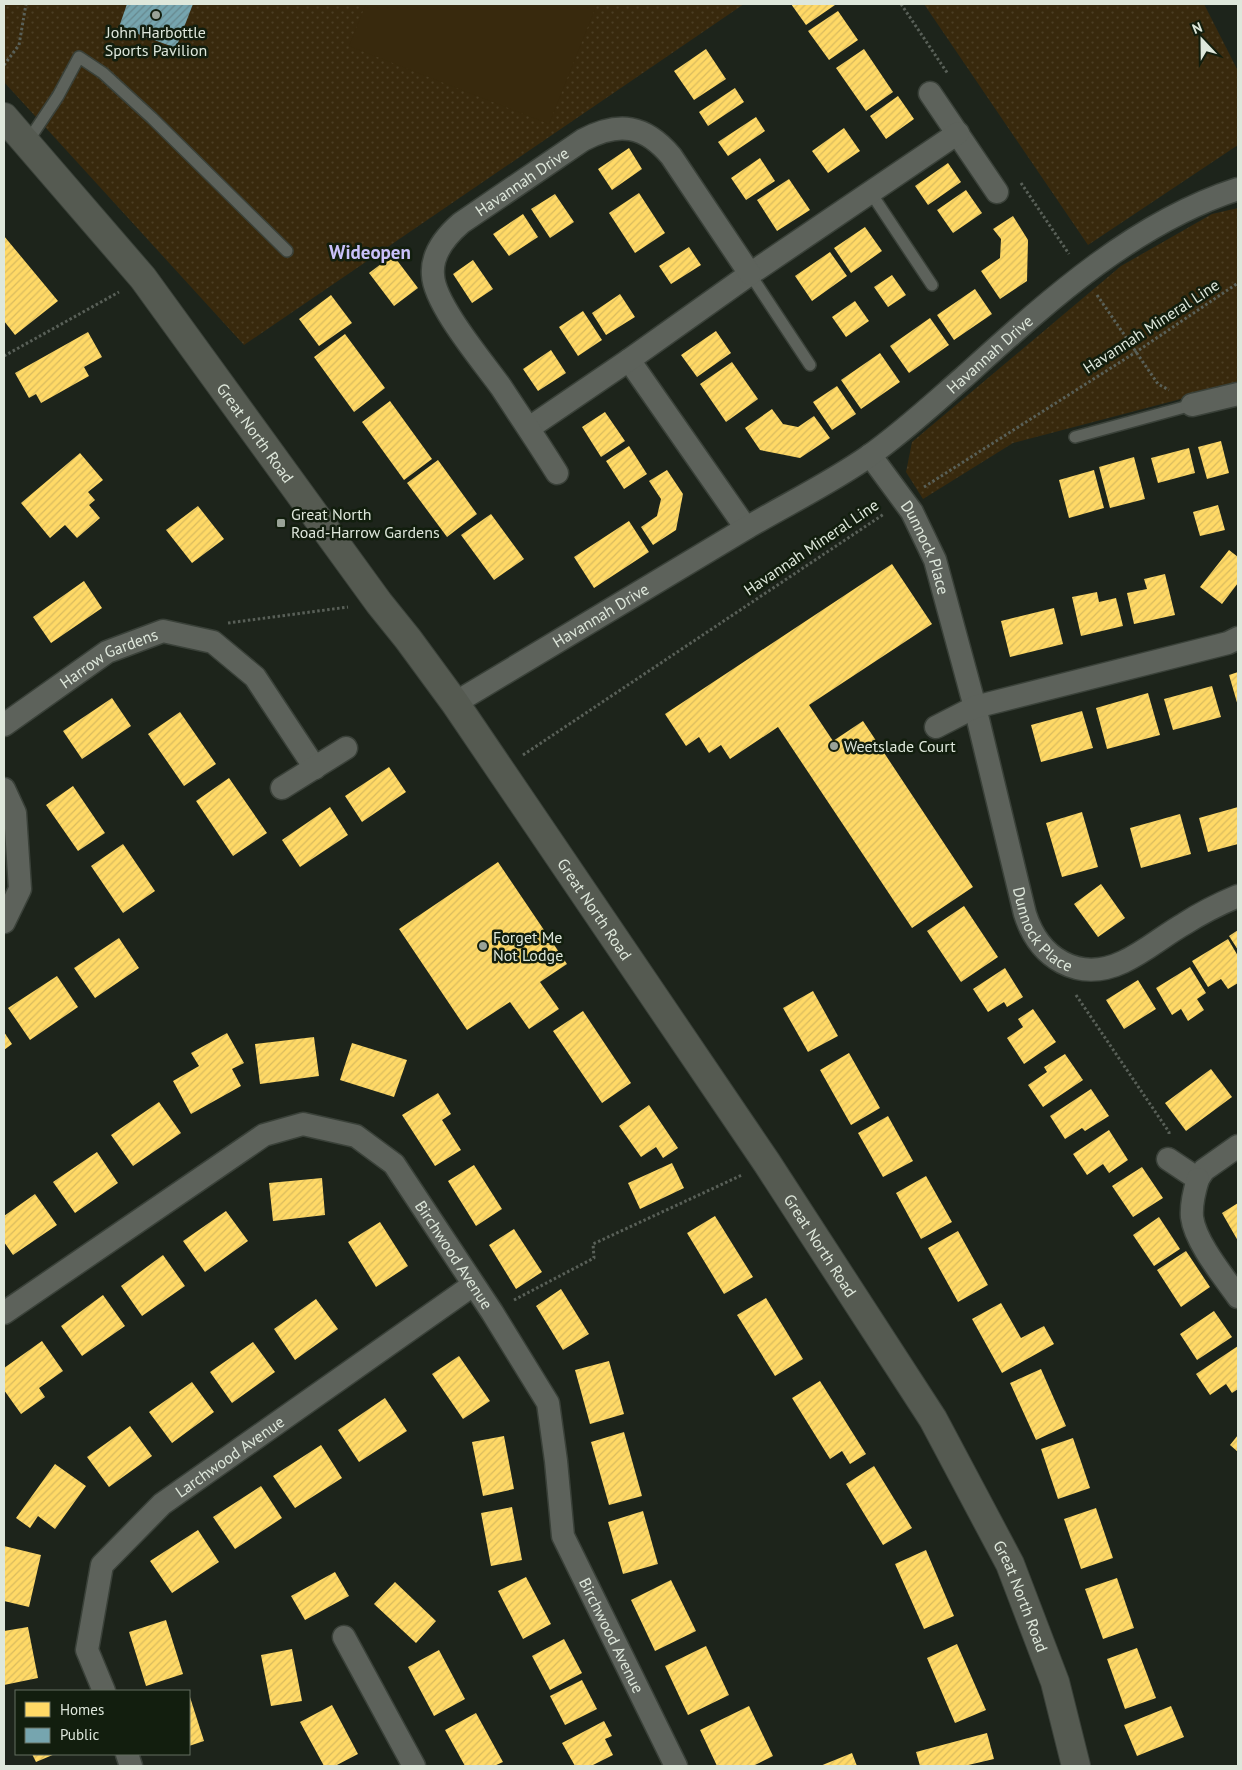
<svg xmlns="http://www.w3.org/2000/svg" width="1242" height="1770" viewBox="0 0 1242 1770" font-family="'PT Sans',sans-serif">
	<defs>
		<pattern id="green-dots" width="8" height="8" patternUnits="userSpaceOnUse" patternTransform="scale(1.25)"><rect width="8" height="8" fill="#38290d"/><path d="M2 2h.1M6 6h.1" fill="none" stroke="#4b3e24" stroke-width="1.8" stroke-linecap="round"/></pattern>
		<pattern id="homes-hatch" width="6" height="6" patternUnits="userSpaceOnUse" patternTransform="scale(1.25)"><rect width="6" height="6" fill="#ffd966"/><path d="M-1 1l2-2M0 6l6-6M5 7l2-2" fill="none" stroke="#d9bb5f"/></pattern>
		<pattern id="public-hatch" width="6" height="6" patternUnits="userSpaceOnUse" patternTransform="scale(1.25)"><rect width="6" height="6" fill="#76a5af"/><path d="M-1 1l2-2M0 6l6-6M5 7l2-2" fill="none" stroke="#67888e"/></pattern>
	</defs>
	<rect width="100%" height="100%" fill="#1d241b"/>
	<path fill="url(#green-dots)" d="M4,4H744L244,345L4,82Z
		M924,4H1204L1238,71V145L1088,245Z
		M1238,208V384L1013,443L923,499L906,472L912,442L1121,266L1212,214Z"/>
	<path fill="#38290d" d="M366,4H597L549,124L349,46Z"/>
	<path fill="url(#homes-hatch)" d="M791,4H834L835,5L806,25Z
		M838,11L858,40L829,60L808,31Z
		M706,49L726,79L694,100L674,71Z
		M864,49L893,92L866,111L836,68Z
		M735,88L744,102L708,126L699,112Z
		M898,96L914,119L886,139L870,116Z
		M756,117L765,131L728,156L718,142Z
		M844,128L860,151L828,173L812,151Z
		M629,148L642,169L612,190L598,169Z
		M760,158L775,181L746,200L731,178Z
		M948,163L961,182L928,205L915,186Z
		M789,179L810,210L777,231L757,200Z
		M966,190L982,213L953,233L937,210Z
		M639,193L665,233L635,253L609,213Z
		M555,194L574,222L550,238L531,209Z
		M523,214L538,237L509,256L493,234Z
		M1013,216L1028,240L1027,281L1000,299L981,271L1000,258L1001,239L993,229Z
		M865,227L882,251L851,273L834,248Z
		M4,236L58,301L15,335L4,321Z
		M689,247L701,265L671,284L659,266Z
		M830,252L847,276L812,301L795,276Z
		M393,255L418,288L394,306L369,273Z
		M473,260L493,289L472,303L453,274Z
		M892,275L906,295L888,307L874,287Z
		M975,289L992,314L954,340L937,315Z
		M620,294L635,317L606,335L592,313Z
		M331,295L352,323L319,346L299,319Z
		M855,301L869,321L846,337L832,317Z
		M583,311L602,340L578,356L559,327Z
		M930,318L949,345L909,373L890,346Z
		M716,331L731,353L697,377L681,355Z
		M88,332L102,357L84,367L89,376L41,403L36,394L29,398L15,373Z
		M345,334L385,388L354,412L314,357Z
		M551,350L566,373L538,391L523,369Z
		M880,353L900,382L861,409L841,380Z
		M732,362L758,399L726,422L700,384Z
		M837,386L856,414L832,430L813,402Z
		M390,401L432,459L404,480L362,422Z
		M772,409L783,424L798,427L814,416L830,438L800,458L760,450L745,428Z
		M605,412L625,441L601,457L582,427Z
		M1221,441L1229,473L1207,479L1198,447Z
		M629,446L647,474L624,489L606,461Z
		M1189,448L1195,473L1158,483L1151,458Z
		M80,453L103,480L88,492L95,500L89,505L100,518L77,538L65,525L50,538L21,503Z
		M1134,457L1145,499L1110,508L1099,467Z
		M438,460L477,514L447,537L407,483Z
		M667,470L683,494L676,530L653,545L641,527L657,516L661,499L649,481Z
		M1094,470L1104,508L1069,518L1059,480Z
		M1218,505L1225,530L1200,536L1193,512Z
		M198,506L224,539L192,563L166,530Z
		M491,514L524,559L494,580L461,535Z
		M629,521L649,552L594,588L574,557Z
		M1229,550L1238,557V583L1222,604L1200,587Z
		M892,564L932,624L809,705L833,741L863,721L973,887L912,928L778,727L730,759L721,745L709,753L699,737L686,746L665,714Z
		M1165,574L1175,615L1134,624L1127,593L1147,589L1144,579Z
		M84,581L102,608L51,643L33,617Z
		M1097,592L1099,602L1116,598L1123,626L1081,636L1072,597Z
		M1054,608L1063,644L1010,657L1001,621Z
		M1238,672V706L1229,675Z
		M1212,686L1221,717L1173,730L1164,699Z
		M1148,693L1160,735L1107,749L1096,708Z
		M112,698L131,726L82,759L63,731Z
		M1082,711L1093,748L1041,762L1031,725Z
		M180,712L216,764L184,786L148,734Z
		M389,767L406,792L362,822L345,796Z
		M229,778L267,833L233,856L196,801Z
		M73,786L105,833L78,851L46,805Z
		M330,807L348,835L300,867L282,840Z
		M1238,807V844L1208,852L1199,818Z
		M1082,812L1098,867L1062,877L1046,823Z
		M1180,814L1191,854L1141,868L1130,828Z
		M123,844L155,891L123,913L91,866Z
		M498,862L567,964L540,982L559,1009L529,1029L510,1002L467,1030L399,929Z
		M1101,884L1125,918L1098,937L1074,904Z
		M964,906L998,957L961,982L927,931Z
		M1238,930V950L1229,936Z
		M119,938L139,968L95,998L74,968Z
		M1228,939L1238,956L1237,969L1238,983L1228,989L1221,979L1208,987L1192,961Z
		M1190,967L1206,993L1197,999L1204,1010L1188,1021L1181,1009L1172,1015L1156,988Z
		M1005,968L1023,997L1007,1007L1004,1002L988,1012L973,989Z
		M57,976L78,1007L30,1040L8,1008Z
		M1138,980L1156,1009L1124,1029L1106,1000Z
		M813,991L838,1036L808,1052L783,1008Z
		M1033,1009L1056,1042L1024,1064L1007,1038L1023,1027L1018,1019Z
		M583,1011L631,1083L602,1103L553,1031Z
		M4,1032L12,1044L4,1050Z
		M227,1033L244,1063L232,1069L241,1086L191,1114L173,1081L199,1066L191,1053Z
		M314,1037L319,1076L260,1084L255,1044Z
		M352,1043L407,1060L394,1097L340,1080Z
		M849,1053L880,1108L851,1125L820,1070Z
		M1065,1054L1083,1080L1043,1107L1028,1085L1047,1072L1044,1067Z
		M1211,1069L1232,1097L1186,1131L1165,1103Z
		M1091,1089L1109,1116L1085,1131L1082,1128L1065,1139L1050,1116Z
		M438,1093L451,1114L442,1120L461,1150L435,1166L402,1115Z
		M159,1102L181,1133L133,1166L111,1135Z
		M649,1105L678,1148L663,1158L656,1147L641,1157L619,1126Z
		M888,1116L913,1161L883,1177L858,1133Z
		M1109,1130L1128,1160L1109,1173L1103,1164L1087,1175L1073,1154Z
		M97,1152L118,1183L75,1213L53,1182Z
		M672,1163L684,1188L640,1209L628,1183Z
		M474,1165L502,1209L476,1226L448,1181Z
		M1142,1167L1163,1198L1133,1217L1112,1186Z
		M926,1176L952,1222L921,1239L896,1193Z
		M322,1178L325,1215L273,1221L269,1183Z
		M35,1194L57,1225L13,1255L4,1242V1216Z
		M1238,1203V1241L1222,1213Z
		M226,1211L248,1241L205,1272L183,1241Z
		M715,1216L753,1277L724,1294L687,1233Z
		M1159,1217L1180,1249L1154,1266L1133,1235Z
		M380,1222L408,1266L376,1287L348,1242Z
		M514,1229L542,1272L516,1289L489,1245Z
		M958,1231L988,1285L958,1302L928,1248Z
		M1186,1251L1210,1287L1181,1307L1157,1270Z
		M163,1255L185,1286L142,1316L121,1286Z
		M561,1289L589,1334L563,1350L536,1306Z
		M103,1295L125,1326L82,1356L61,1326Z
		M766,1298L803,1359L775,1376L737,1315Z
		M316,1299L338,1329L295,1360L274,1329Z
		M1001,1303L1021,1338L1044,1326L1054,1344L1002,1373L972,1319Z
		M1214,1311L1232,1337L1197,1360L1180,1334Z
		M42,1341L63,1371L39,1388L45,1397L21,1414L4,1390V1368Z
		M253,1342L275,1372L232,1403L210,1372Z
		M1238,1346V1389L1232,1393L1226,1384L1210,1395L1196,1374Z
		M459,1356L490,1401L463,1419L432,1374Z
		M609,1361L624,1414L590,1424L575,1370Z
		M1041,1369L1066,1426L1036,1440L1010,1383Z
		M820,1381L866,1454L850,1464L842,1451L830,1459L792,1398Z
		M192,1382L214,1412L172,1443L149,1412Z
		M385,1398L407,1431L359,1462L338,1430Z
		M130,1426L152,1456L109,1487L87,1457Z
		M624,1432L642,1496L609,1505L591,1442Z
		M1238,1435V1452L1230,1445Z
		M504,1436L514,1489L483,1496L472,1442Z
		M1073,1438L1090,1488L1058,1499L1041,1449Z
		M321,1445L342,1478L295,1508L273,1476Z
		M55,1464L86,1486L55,1529L38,1516L30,1528L16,1518Z
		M874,1466L912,1528L883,1545L846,1484Z
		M261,1486L282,1518L235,1549L213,1517Z
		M512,1507L522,1560L491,1566L481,1513Z
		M1096,1508L1113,1558L1081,1569L1064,1519Z
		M643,1511L658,1564L623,1574L608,1522Z
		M198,1530L219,1562L172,1593L150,1561Z
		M4,1546L41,1555L29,1607L4,1601Z
		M926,1550L954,1616L924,1629L895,1564Z
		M335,1572L349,1596L305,1620L291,1596Z
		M526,1577L551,1624L523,1639L498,1591Z
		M1117,1578L1134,1628L1103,1639L1085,1589Z
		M671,1580L696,1631L655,1651L631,1600Z
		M395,1582L436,1621L416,1643L374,1604Z
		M166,1620L183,1674L146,1686L129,1632Z
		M28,1627L38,1678L4,1685V1631Z
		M564,1639L582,1673L550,1690L532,1656Z
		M957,1644L986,1710L955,1723L927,1658Z
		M706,1646L729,1695L688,1715L665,1666Z
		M1137,1648L1156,1698L1125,1709L1107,1659Z
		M292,1649L302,1701L271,1706L261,1655Z
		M439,1650L465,1699L434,1716L408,1667Z
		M582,1680L597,1709L565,1725L550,1696Z
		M189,1694L204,1741L189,1746Z
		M332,1705L358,1754L335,1766H324L300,1722Z
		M749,1706L773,1756L753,1766H717L700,1730Z
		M1171,1706L1184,1737L1137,1756L1124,1725Z
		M476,1713L503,1762L494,1766H465L445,1730Z
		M604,1721L612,1736L605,1739L613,1755L591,1766H575L562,1743Z
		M987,1733L994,1759L964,1766H920L916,1752Z
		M852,1753L857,1766H820Z
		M32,1754H55L36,1762Z"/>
	<path fill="url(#public-hatch)" d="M127,4H193L176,48L119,27Z"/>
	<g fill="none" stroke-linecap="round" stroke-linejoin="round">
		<g stroke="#3a4139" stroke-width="14">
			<path id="lane" d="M26,144L58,96L79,57L103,73L152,118L287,251
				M871,193L932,285
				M750,274L810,365
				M1075,437L1192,405"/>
		</g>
		<g stroke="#3a4139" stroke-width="25">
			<g id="street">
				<path d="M930,93L997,192"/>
				<path d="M629,360L746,528"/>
				<path d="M1192,405L1238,394"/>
				<path d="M529,428L629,360L750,274L958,133"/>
				<path id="s1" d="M870,455L912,512L935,560L975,707L1025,914C1039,958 1078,983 1123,962C1145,952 1163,936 1184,924C1201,913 1219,904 1238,896"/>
				<path id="s2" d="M557,473C539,444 520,416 501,387C483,362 434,304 433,275C431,253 446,236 461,223L583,140C619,121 645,125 671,156L750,274"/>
				<path id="s3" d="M455,703C551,645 647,587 743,530C785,505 829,484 869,456C903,432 933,404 964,377C1045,304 1132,223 1238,189"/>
				<path id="s4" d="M4,725L107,652L163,631L213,642L255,677L315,768"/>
				<path d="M936,727L975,707L1228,643L1238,638"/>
				<path d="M282,788L346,748"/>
				<path d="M4,789L15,813L20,889L4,922"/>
				<path d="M1168,1159L1198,1179L1204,1170L1238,1146"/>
				<path d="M1198,1179C1194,1192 1191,1205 1192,1217C1195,1242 1224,1277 1238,1297"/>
				<path id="s5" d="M4,1313L264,1135L303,1124L356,1136L394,1164L492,1312L548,1403L556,1461L563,1536L676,1766"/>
				<path d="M344,1637L414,1766"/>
				<path id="s6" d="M104,1691L87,1650L102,1565L162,1504L473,1285"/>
				<path d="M127,1754L131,1766"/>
			</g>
		</g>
		<g stroke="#3a4139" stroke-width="30">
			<g id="secondary">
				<path id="s7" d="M4,117L143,278L379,603L408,639L455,703L767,1163L933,1419L1010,1564L1055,1682L1076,1766"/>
			</g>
		</g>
		<path stroke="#596058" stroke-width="3" stroke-dasharray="2.5 2.5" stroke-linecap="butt" d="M901,4L948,74
			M4,65L19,45L26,4
			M1021,183L1069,254
			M1097,295L1158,384L1169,390
			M4,356L119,292
			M924,487L1136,352L1238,283
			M228,623L348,607
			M523,755L884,514
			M1076,995L1169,1132V1135
			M514,1300L594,1258L593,1244L742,1175"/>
		<use href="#lane" stroke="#5d625b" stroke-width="11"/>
		<use href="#street" stroke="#5d625b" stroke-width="22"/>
		<use href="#secondary" stroke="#555a51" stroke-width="28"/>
	</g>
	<g fill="#9aa398" stroke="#121e0e" stroke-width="2">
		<circle cx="156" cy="15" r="5"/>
		<rect x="276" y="518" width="10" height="10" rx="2.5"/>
		<circle cx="834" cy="746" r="5"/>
		<circle cx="483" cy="946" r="5"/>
	</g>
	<g text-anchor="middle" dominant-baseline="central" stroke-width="5" stroke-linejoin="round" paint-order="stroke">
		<g font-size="16" fill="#dee7db" stroke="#121e0e" text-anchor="start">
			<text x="156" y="32" text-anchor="middle">John Harbottle<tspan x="156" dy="18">Sports Pavilion</tspan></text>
			<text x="291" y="514">Great North<tspan x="291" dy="18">Road-Harrow Gardens</tspan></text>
			<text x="844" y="746">Weetslade Court</text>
			<text x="493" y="937">Forget Me<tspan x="493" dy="18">Not Lodge</tspan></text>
		</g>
		<g font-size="16" fill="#dee7db" stroke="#121e0e">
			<text stroke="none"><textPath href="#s2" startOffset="370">Havannah Drive</textPath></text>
			<text transform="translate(1151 326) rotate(-33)">Havannah Mineral Line</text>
			<text stroke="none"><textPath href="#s3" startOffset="640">Havannah Drive</textPath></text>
			<text stroke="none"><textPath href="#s7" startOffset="404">Great North Road</textPath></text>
			<text transform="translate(811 547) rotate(-34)">Havannah Mineral Line</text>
			<text stroke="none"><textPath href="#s1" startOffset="109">Dunnock Place</textPath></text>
			<text stroke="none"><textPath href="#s3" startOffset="170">Havannah Drive</textPath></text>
			<text stroke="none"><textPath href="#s4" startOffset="125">Harrow Gardens</textPath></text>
			<text stroke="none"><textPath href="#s7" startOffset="989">Great North Road</textPath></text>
			<text stroke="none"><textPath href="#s1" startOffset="512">Dunnock Place</textPath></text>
			<text stroke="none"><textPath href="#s7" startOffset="1394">Great North Road</textPath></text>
			<text stroke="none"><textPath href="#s5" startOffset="566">Birchwood Avenue</textPath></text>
			<text stroke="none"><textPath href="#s6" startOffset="299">Larchwood Avenue</textPath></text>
			<text stroke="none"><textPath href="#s7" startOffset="1799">Great North Road</textPath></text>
			<text stroke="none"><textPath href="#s5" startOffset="986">Birchwood Avenue</textPath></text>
		</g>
		<g font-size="19" font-weight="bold" fill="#cac1fa" stroke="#121e0e">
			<text x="370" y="252">Wideopen</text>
		</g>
	</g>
	<rect width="1242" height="1770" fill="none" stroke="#dee7db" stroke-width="10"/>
	<rect x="15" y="1690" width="175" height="65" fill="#121e0e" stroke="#646e60"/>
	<rect x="25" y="1702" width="25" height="15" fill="#ffd966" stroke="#646e60"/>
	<text x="60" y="1715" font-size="15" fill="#dee7db">Homes</text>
	<rect x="25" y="1728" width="25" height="15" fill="#76a5af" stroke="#646e60"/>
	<text x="60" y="1740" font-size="15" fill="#dee7db">Public</text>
	<g transform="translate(1202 40) rotate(338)" stroke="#121e0e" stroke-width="4" paint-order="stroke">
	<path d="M0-4L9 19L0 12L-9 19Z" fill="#dee7db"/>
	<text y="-8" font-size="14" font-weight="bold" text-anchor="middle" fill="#dee7db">N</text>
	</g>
</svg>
